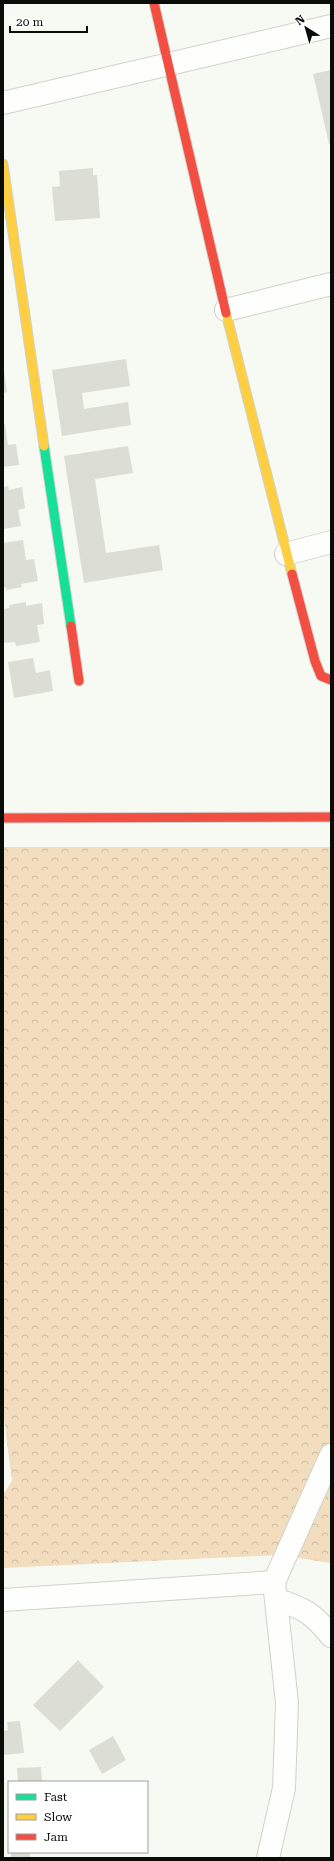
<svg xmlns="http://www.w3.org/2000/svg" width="334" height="1861" viewBox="0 0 334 1861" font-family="'Roboto Serif',serif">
	<defs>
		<pattern id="forest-crowns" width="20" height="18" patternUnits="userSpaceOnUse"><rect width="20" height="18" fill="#f2ddbe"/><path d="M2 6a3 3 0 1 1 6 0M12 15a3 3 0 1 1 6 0" fill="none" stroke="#cebca2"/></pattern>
	</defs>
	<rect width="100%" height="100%" fill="#f7faf2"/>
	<path fill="url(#forest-crowns)" d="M3,847H331V1563L279,1555L3,1568V1495L12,1481L3,1411Z"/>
	<path fill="#dcddd5" d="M331,70V144H329L313,74Z
		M93,168V175H97L100,218L55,221L52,187L60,186L59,171Z
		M126,359L130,386L82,393L84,409L128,402L131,425L62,436L52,370Z
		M4,371L7,392L3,393V372Z
		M5,424L8,445L16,444L19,465L3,467V425Z
		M128,446L133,473L95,479L106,553L159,545L163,570L84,583L64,456Z
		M8,486L9,490L22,487L25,508L18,510L21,526L3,529V487Z
		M23,540L26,560L34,559L38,581L21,584L22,587L6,590V587L3,588V543Z
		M26,602V606L42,603L44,624L37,625L40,642L16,646L15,642L3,643V609L10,608L9,605Z
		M33,658L36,673L50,670L53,691L14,698L8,662Z
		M78,1660L104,1687L60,1731L33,1705Z
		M20,1721L24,1753L3,1755V1731L8,1730L7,1722Z
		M113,1736L126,1760L102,1774L89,1750Z
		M41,1767L42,1782H18L17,1768Z
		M11,1852H30V1858H11Z"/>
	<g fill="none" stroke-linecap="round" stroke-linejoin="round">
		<g stroke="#cfd2cc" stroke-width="24">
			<path id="street" d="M3,103L331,26
				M226,310L331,284
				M286,554L331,542
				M276,1599C304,1609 312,1612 331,1636
				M3,1600L274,1582
				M268,1858L284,1788L287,1703L274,1582L331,1455"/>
		</g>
		<g stroke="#cfd2cc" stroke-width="11">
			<path id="fast" d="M44,446L71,626"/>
		</g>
		<g stroke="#cfd2cc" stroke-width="11">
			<path id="slow" d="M3,164L44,446
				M226,313L292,574"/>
		</g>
		<g stroke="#cfd2cc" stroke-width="11">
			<path id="jam" d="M154,3L226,313
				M292,574L315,661L321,676L331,680
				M71,626L79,681
				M3,818L331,817"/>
		</g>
		<use href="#street" stroke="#fefefd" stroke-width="22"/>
		<use href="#fast" stroke="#16e098" stroke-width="9"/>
		<use href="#slow" stroke="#ffcf43" stroke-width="9"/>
		<use href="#jam" stroke="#f24e42" stroke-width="9"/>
	</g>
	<rect width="334" height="1861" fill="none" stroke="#0a0d07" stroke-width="8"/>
	<rect x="8" y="1781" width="140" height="72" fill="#ffffff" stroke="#9d9e9c"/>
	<rect x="16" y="1794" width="20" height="6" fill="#16e098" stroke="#9d9e9c"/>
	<text x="44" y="1801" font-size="12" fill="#0a0d07">Fast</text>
	<rect x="16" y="1814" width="20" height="6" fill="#ffcf43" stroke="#9d9e9c"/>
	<text x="44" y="1821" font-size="12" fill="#0a0d07">Slow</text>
	<rect x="16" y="1834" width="20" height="6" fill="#f24e42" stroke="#9d9e9c"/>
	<text x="44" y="1841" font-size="12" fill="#0a0d07">Jam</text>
	<g transform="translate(306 28) rotate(323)" stroke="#ffffff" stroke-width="3" paint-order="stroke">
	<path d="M0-3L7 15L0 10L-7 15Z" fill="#0a0d07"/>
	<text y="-6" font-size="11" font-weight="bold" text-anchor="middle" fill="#0a0d07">N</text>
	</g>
	<path d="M10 26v6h77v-6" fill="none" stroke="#0a0d07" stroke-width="2"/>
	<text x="16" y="26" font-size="12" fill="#0a0d07" stroke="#ffffff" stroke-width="3" paint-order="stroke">20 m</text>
</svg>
